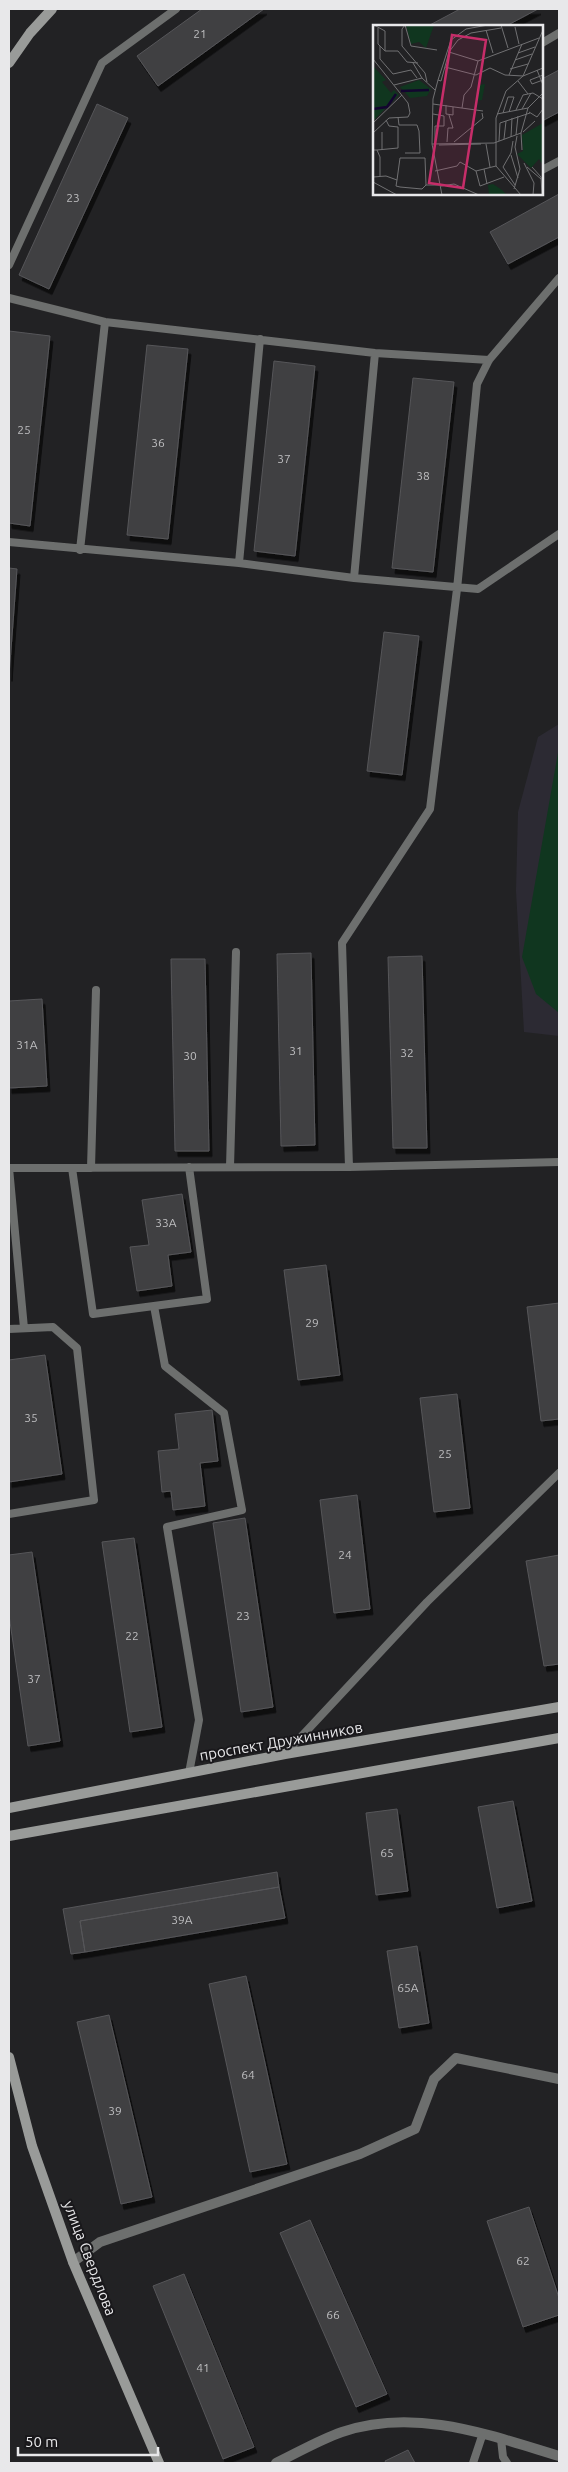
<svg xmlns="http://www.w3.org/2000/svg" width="568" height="2472" viewBox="0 0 568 2472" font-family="Ubuntu,sans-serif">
	<defs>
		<filter id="shadow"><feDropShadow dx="3" dy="5.5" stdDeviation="0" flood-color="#0009"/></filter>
	</defs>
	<rect width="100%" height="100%" fill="#222224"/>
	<path fill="#2c2a33" d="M559,724V1036L524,1032L516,891L518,812L538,737Z"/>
	<path fill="#10361f" d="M559,747V1013L536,994L522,957Z"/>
	<path fill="#3f3f42" stroke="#565659" filter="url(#shadow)" d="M202,9H264L158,86L137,56Z
		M460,9H538L506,26H428Z
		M559,70V112L542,121V79Z
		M97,104L128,118L49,289L19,275Z
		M559,194V237L508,264L490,232Z
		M9,331L50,336L30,526L9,523Z
		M147,345L188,349L168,539L127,535Z
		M274,361L315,366L295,556L254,551Z
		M413,378L454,382L433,572L392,568Z
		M9,568L17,569L9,676Z
		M384,632L419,636L402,775L367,771Z
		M311,953L315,1145L281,1146L277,954Z
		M422,956L427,1148H393L388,957Z
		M171,959H205L209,1151H175Z
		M42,999L47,1086L9,1088V1001Z
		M182,1194L191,1252L168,1255L172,1286L137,1291L130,1247L149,1245L142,1200Z
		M326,1265L340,1375L298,1380L284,1270Z
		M559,1303V1419L541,1421L527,1307Z
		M45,1355L62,1474L9,1482V1360Z
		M457,1394L470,1508L434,1512L420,1398Z
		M212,1410L218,1461L200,1463L205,1506L173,1510L171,1491L162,1492L158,1451L179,1449L175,1414Z
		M357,1495L370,1609L334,1613L320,1500Z
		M245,1518L273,1707L241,1712L213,1523Z
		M134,1538L162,1727L130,1732L102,1542Z
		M32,1552L60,1741L28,1746L9,1615V1555Z
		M559,1555V1664L544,1666L526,1561Z
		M513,1801L532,1901L497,1908L478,1807Z
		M397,1809L408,1891L376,1895L366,1813Z
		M277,1872L279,1887L80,1921L85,1952L71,1954L63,1909Z
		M279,1887L285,1918L85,1952L80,1921Z
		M417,1946L429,2023L399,2028L387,1951Z
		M246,1976L287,2164L250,2172L209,1984Z
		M109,2015L152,2197L121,2204L77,2022Z
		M529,2207L559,2298V2315L523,2327L487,2221Z
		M310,2220L387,2394L356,2407L280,2233Z
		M184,2274L254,2447L223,2459L153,2286Z
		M408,2450L415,2463H386L385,2461Z"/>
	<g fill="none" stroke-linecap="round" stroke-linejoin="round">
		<path stroke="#6d6f6e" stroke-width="8" d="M542,43L559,33
			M542,170L559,161
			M9,265L102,63L176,9
			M9,298L105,322L375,353L489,360
			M9,542L239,563L354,578L478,589L559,534
			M80,550L105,322
			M239,563L260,339
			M354,578L375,353
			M230,1167L236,952
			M349,1167L342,943L430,809L457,589L477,384L489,360L559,278
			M9,1168L349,1167L559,1162
			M9,1168L24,1328
			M72,1168L93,1314L207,1299L189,1167
			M91,1168L96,990
			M154,1306L165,1366L224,1413L242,1510L167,1527L199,1720L189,1773
			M9,1329L53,1327L77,1348L94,1500L9,1514
			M285,1754L427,1602L559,1473
			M501,2439L503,2457L507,2463
			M473,2463L483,2433"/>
		<path stroke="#6d6f6e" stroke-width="10" d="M73,2262L100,2242L360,2154L415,2129L434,2079L456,2058L559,2079
			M276,2463C297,2453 319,2440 342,2432C415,2407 489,2435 559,2456"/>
		<path stroke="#999b99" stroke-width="10" d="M9,63L30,33L52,9
			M9,1808L285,1754L559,1707
			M9,1836L559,1738
			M9,2057L32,2146L73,2262L159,2463"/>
	</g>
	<g text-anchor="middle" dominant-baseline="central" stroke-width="4" stroke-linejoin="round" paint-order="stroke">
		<g font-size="12" fill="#bebec0">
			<text x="200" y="33">21</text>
			<text x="73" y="197">23</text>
			<text x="24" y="429">25</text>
			<text x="158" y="442">36</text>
			<text x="284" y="458">37</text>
			<text x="423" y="475">38</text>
			<text x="27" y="1044">31А</text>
			<text x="296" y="1050">31</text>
			<text x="407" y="1052">32</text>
			<text x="190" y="1055">30</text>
			<text x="166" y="1222">33А</text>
			<text x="312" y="1322">29</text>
			<text x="31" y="1417">35</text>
			<text x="445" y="1453">25</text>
			<text x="345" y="1554">24</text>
			<text x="243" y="1615">23</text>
			<text x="132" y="1635">22</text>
			<text x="34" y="1678">37</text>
			<text x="387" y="1852">65</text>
			<text x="182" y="1919">39А</text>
			<text x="408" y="1987">65А</text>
			<text x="248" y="2074">64</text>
			<text x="115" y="2110">39</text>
			<text x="523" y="2260">62</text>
			<text x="333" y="2314">66</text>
			<text x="203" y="2367">41</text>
		</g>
		<g font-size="15" fill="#e8e8ea" stroke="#19181b">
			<text transform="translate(281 1741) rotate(-10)">проспект Дружинников</text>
			<text transform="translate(90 2258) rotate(69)">улица Свердлова</text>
		</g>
	</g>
	<g transform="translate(373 25)">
		<rect width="170" height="170" fill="#222224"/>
		<path d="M33,0H61L53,23L46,17L38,19ZM0,41L13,55L9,57L18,68L21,65L26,70L0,96ZM46,55L58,64L54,71L37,73L27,62ZM112,59L109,75L103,76L106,60ZM170,98V140L166,134L158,143L144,129L150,126L149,110ZM120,159L129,165L134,170H116L115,160Z" fill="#10361f"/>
		<path fill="none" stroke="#13052f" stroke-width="2.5" d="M28,66L56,65M0,84L14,82L23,69"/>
		<path fill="none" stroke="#717173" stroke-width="1" d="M1,0L12,6V26H25L34,37L45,38M32,0L29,4V21L52,48L54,57M32,0L38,21L64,25M128,0L135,23M142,2L146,19M5,3V19L12,26M113,5L120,28M7,21V34L20,49L38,45L44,53M76,27L105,36M145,28L162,22M0,34L35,78L37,88L35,92L16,93L0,108M142,35L159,29M40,38L49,53M72,42L103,50L117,43L132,50L150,51L170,5M137,44L155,39M164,45L170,60M136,50L149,19M170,50L157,55L159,59L170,55M65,55L68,56L76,27L85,15L98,8L128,3M145,56L155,69L160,68L170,74M21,60L49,53L62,65M60,79L110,86M73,80V89L80,90V82M89,83L91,70L98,62L105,36L166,13M149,84L158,68M143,85L150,70L155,69M156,87L164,92L170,84M130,88L135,72H141L136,87M60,89L71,91V101H62V118M124,89L155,83M25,92L26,100H44L46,106L47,128H32M0,98L29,70M150,107L162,96M148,108L149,125M143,110L145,91M138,112L139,93M131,114L133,96M126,116L127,98L157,88M140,116L138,128L130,142L142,160M74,117L75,103H80L76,90M81,117L110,93L109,88M59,119L121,118L148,108L155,83L170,68M113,119L117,142M66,120L108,119M0,125H4L7,132V151M4,125L25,123V102L16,101L13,95M9,125V107M138,130L145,153M151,138L161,158L160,170M154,142L168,154M159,142L168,152L169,170M111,144L114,159M62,146L84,141L87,137L103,146L107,161L131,152M103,146L123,141M0,152L13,151L24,155L23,161L27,162L49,164L53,160H66M24,155L27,133H52L53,160M0,157L24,170M68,161L81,159L106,170M141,164L147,144L142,122L144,111M69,170L59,119L60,74L65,55L78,15L93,4L115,0M148,170L123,141V93L133,66L150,51L170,43"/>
		<path fill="#c62d69" fill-opacity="0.15" stroke="#c62d69" stroke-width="2.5" d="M79,10L113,15L90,163L56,158Z"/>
		<rect width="170" height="170" fill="none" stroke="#e8e8ea" stroke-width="2.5"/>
	</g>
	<rect width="568" height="2472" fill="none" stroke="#e8e8ea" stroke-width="20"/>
	<path d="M18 2447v8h140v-8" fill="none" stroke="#e8e8ea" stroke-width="2.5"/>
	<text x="25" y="2447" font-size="15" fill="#e8e8ea" stroke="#19181b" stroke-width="4" paint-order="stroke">50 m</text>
</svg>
